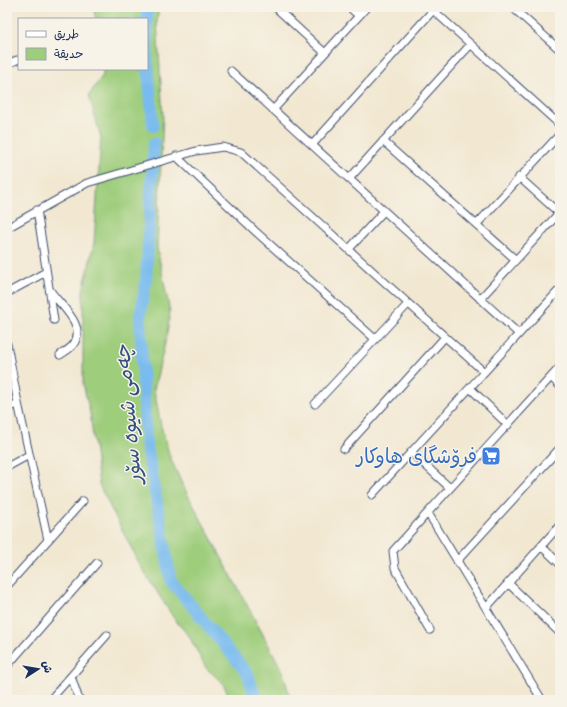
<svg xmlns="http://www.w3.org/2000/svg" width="567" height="707" viewBox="0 0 567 707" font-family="Caveat,'Playpen Sans Arabic',sans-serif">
	<rect width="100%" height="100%" fill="#f7f3e8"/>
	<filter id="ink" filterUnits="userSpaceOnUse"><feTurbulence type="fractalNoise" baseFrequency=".025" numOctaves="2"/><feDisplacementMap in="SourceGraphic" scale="8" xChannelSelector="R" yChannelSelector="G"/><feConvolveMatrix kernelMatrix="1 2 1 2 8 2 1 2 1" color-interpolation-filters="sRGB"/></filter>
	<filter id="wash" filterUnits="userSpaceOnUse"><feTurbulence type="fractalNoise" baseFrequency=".012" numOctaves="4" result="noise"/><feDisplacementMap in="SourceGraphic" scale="16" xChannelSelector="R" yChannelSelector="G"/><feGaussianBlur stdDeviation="0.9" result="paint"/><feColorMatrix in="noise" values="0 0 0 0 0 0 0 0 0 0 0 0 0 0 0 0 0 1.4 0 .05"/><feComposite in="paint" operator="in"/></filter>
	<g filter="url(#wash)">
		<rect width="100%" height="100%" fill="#f2e8d2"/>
		<path fill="#9ecd7c" stroke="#5c7e6d" d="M93,7H159L157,21L163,116L157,248L170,312L167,335L154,389L161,426L170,457L182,484L282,670L291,700H231L222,682L206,668L189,636L175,620L141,567L99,485L90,413L83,384V291L94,243L101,138L89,95L103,75V69H147V19H96Z"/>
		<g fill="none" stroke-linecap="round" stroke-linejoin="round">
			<path stroke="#79bbee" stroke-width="12" d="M147,53V7
				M147,56L153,126
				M154,143L146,280L140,317L146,442L171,581L248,674L256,700"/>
		</g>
	</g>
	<g filter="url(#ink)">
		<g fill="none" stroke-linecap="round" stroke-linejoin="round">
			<g stroke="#3b4b6f" stroke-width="9">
				<path id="street" d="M275,7L325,53
					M349,7L359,16
					M512,7L560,50
					M433,10L560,125
					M7,64L17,60
					M231,71L519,334
					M273,110L367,7
					M383,141L516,260
					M312,145L436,7
					M176,156L255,231L375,339
					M519,177L560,214
					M349,179L471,44
					M37,210L54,320
					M477,224L560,134
					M7,228L87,183L196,151L223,147L241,152L484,372
					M349,249L384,211
					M50,290C59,305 88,325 73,345C70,349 64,352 60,355
					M7,293L46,272
					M480,299L559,213
					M7,344L18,403L48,540
					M551,377L560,386
					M470,388L508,425
					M315,404L408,304
					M7,409L18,403
					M344,449L445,337
					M411,452L450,488
					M7,467L29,455
					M372,495L560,289
					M428,513L542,700
					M541,546L560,564
					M457,561L560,448
					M508,583L560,633
					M7,586L83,501
					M486,608L560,525
					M430,630L395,568L393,551L560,367
					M7,666L97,563
					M71,676L79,700
					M50,700L107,635"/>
			</g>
			<use href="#street" stroke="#fff" stroke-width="7"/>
		</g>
	</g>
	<defs>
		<g id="supermarket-square" transform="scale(1)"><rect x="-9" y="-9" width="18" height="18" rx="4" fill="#3f7fe0" stroke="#f7f3e8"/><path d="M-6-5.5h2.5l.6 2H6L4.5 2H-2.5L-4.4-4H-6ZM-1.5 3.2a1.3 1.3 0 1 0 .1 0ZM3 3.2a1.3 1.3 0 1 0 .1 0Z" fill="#fff"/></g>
	</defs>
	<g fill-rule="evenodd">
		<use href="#supermarket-square" x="491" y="456"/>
	</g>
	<g text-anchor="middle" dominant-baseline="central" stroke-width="3" stroke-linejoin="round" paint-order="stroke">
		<g font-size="20" fill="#366cbe" stroke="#f7f3e8" text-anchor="end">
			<text x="477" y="456">فرۆشگای ھاوکار</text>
		</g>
		<g font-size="21" font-style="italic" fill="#325282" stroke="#f7f3e8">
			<text transform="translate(128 414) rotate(-95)">چەمی شیوە سۆر</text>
		</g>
	</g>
	<rect width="567" height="707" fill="none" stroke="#f7f3e8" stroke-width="24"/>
	<rect x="18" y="18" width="130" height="52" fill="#f7f3e8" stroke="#9fa5b1"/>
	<rect x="26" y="31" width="20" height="6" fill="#ffffff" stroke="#9fa5b1"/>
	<text x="54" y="38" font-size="12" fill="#1b2f5e">طريق</text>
	<rect x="26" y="48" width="20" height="12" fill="#9ecd7c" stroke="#9fa5b1"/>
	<text x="54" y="58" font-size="12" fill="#1b2f5e">حديقة</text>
	<g transform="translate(38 669) rotate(78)" stroke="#f7f3e8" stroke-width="3" paint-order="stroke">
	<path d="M0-3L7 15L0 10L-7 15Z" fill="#1b2f5e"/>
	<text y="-6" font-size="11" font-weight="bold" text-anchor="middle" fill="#1b2f5e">ش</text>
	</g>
</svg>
